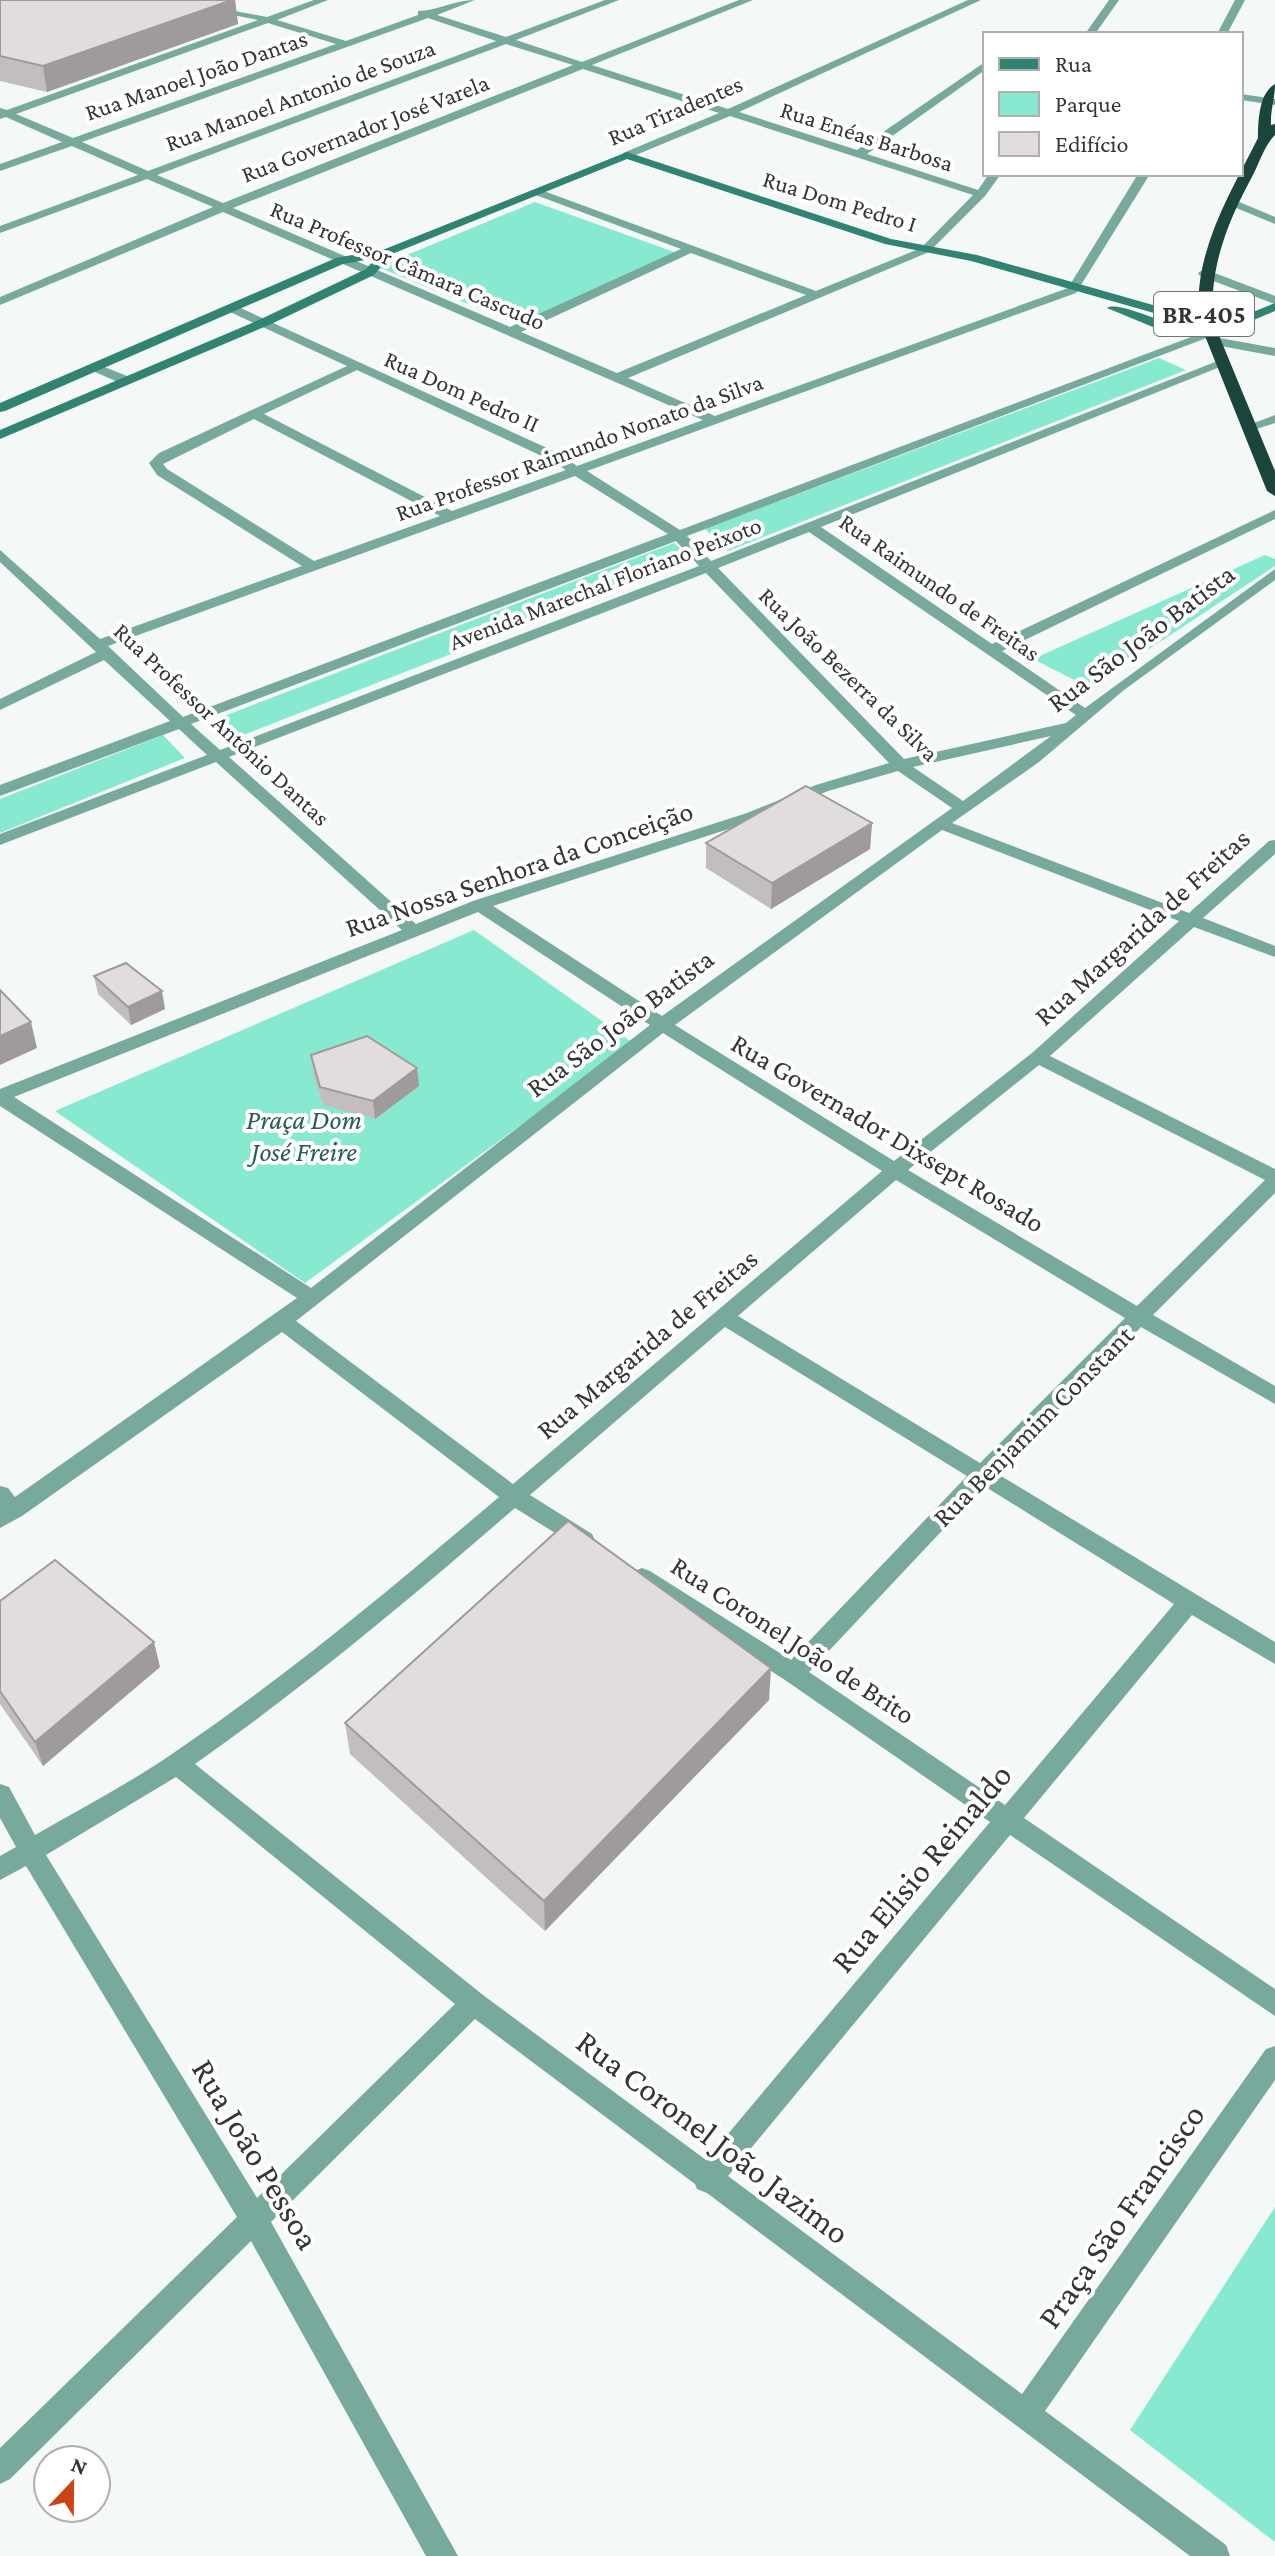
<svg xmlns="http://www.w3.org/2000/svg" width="1275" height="2556" viewBox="0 0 1275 2556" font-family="'Crimson Pro',serif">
	<rect width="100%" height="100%" fill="#f4f8f7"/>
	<path fill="#88e9d1" d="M535,202L677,253L522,326L378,267Z
		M1159,358L1186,370L728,551L705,529Z
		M674,543L692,560L233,739L214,720Z
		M1265,555L1275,559V566L1090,688L1033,659Z
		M163,735L185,758L0,833V799Z
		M474,930L633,1043L305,1283L55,1111Z
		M1275,2207V2542L1130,2430Z"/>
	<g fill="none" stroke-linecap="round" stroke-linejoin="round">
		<path fill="#78a99d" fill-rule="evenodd" d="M1214,337L1275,348V356L1210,344L1208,341Z
			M1275,415V423L1250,431L1243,427Z"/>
		<path fill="#78a99d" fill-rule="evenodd" d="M154,0H177L267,17L314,0H328L277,20L346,41L418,15V11C437,11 454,0 475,0L437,15L506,37L605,0H619L516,40L582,62L739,0H753L592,65L728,109L968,0H981L739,112L857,150L985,62V70L867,154L978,190L989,174H1001L985,196L929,252L628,378L715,416L1068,288L1138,174H1150L1076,293L587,471L680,530L1207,331L1217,334L687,536L711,561L1220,360L1230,363L821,527L992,644L1275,510V519L1002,651L1085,708L1275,569V580L1124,690L1039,762L952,823L1189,913L1269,841L1275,840V854L1203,918L1275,946V957L1194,927L1050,1056L1275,1169V1193L1153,1315L1275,1386V1404L1141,1327L996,1473L1275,1642V1664L1192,1615L1024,1818L1275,1989V2016L1010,1835L728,2176L1022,2394L1266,2049L1275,2046V2080L1045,2411L1226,2545L1230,2556H1190L707,2193L697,2189L695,2184L475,2019L271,2222L458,2556H426L251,2241L10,2479L0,2484V2448L237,2217L26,1866L0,1880V1856L16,1847L0,1818V1784L9,1787L35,1835C80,1809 128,1784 172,1754C287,1676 393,1587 499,1497L282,1332L22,1516L0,1528V1486L8,1488L15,1497L297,1298L0,1106V1089L402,930L216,762L0,845V834L207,755L179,729L0,796V785L170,721L104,660L0,710V699L96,652L0,562V550L100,639L302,566L157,475L149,463L159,453L347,366L230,312V306L234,305L558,453L577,466L703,420L223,212L0,305V297L213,207L147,179L0,233V226L138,175L72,146L0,171V164L62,142L6,117L0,119V108L7,110L258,20ZM428,18L496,41L148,171L82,142ZM268,23L336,44L73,138L16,114ZM506,44L573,65L223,203L157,175ZM583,69L719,113L623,153V157H631L730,116L973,195L921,248L816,291L541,190H533V194L681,249L510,327L233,208ZM691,253L806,295L617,373L521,332ZM357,370L548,459L566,470L452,511L264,414ZM254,419L440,516L314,561L167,469L163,464ZM575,476L668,534L183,717L108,646ZM809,532L1076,715L1066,723L904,759L718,568ZM676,541L699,566L220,750L191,724ZM706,573L889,763L816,785L747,813L473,901L416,924L229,757ZM1051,736L963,801L913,767ZM898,771L952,808L662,1016L493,906L759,819L828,791ZM942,830L1179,921L1032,1053L894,1161L675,1025ZM478,912L650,1025L311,1288L14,1097ZM663,1033L882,1171L513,1484L296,1321ZM1039,1065L1265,1180L1137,1306L908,1170ZM896,1180L1125,1318L980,1463L738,1316ZM725,1327L967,1476L791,1660L650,1571L642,1568L634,1571L631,1577L634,1583L785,1680L990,1822L706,2160L483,1995L195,1764C307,1685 411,1598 515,1508L576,1546L584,1549L592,1546L595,1540L592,1534L530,1495ZM984,1486L1174,1604L1005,1805L809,1672ZM176,1777L455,2004L257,2198L46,1855Z
			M1109,0H1119L1095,34H1085Z
			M1235,0H1245L1227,34H1217Z
			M1241,94L1275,99V105L1241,100Z
			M1229,201H1237L1275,217V224L1229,205Z
			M1204,269L1275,296V304L1200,276L1198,273Z
			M97,364L132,378L133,381L122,384L93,371V365Z"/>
		<path fill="#318372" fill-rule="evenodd" d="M627,152L891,239L977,255L1160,307L1231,321L1275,303V311L1211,338L1165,332L1107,308C1122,298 1186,340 1219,326L1154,313L971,261L885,244L627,159L392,254L374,275L269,325L0,439V430L261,319L366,269L376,258L343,264L5,411L0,412V403L336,258L385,249Z"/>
		<path fill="#1b453c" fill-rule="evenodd" d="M1275,84C1275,98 1270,112 1271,125L1275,124V135C1265,145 1260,161 1254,173C1228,221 1209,266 1213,321L1275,471V496L1267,491L1199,321C1193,252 1229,196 1258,138C1258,121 1259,93 1275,84Z"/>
	</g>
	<path fill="#c2bebd" d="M0,0H235L238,24L47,92L0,81Z
		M872,823L870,849L771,909L706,868V843Z
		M94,976L165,1009L131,1025L98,994Z
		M311,1055L417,1068L419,1086L375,1119L323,1105L313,1073Z
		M0,1601L160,1667L43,1766L0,1704Z
		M769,1700L545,1931L350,1754L345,1723Z"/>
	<path fill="#9e9b9a" d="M232,0H235L238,24L47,92L43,66Z
		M872,823L870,849L771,909L772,883Z
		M162,991L165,1009L131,1025L128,1007Z
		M31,1022L37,1048L0,1065V1036Z
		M417,1068L419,1086L375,1119L373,1101Z
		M154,1642L160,1667L43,1766L35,1742Z
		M771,1668L769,1700L545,1931L544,1901Z"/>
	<path fill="#e1dddc" stroke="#9e9b9a" stroke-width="2" d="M0,0H232L43,66L0,56Z
		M806,786L872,823L772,883L706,843Z
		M126,963L162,991L128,1007L94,976Z
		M0,990L31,1022L0,1036Z
		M367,1036L417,1068L373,1101L320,1087L311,1055Z
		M568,1521L771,1668L544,1901L345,1723Z
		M55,1560L154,1642L35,1742L0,1691V1601Z"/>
	<g text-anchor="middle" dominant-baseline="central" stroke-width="8" stroke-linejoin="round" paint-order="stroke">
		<g font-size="24" fill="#343635" stroke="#fff">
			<text transform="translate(196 75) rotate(-19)">Rua Manoel João Dantas</text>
			<text transform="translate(300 95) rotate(-20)">Rua Manoel Antonio de Souza</text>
			<text transform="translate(675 110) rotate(-23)">Rua Tiradentes</text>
			<text transform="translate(365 128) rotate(-21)">Rua Governador José Varela</text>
			<text transform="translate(867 136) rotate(18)">Rua Enéas Barbosa</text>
			<text transform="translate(840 201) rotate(17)">Rua Dom Pedro I</text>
			<text transform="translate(408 265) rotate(23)">Rua Professor Câmara Cascudo</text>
			<text transform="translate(462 391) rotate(24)">Rua Dom Pedro II</text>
			<text transform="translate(579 447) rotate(-20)">Rua Professor Raimundo Nonato da Silva</text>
			<text transform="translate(605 583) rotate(-21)">Avenida Marechal Floriano Peixoto</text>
			<text transform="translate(940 587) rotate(35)">Rua Raimundo de Freitas</text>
			<text transform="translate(849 674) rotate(44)">Rua João Bezerra da Silva</text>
			<text transform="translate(222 724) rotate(43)">Rua Professor Antônio Dantas</text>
		</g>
		<rect fill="#fff" stroke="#717272" stroke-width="2" x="1154" y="292" width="100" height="44" rx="6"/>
		<g font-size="26" font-weight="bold" fill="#343635">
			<text x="1204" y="314">BR-405</text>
		</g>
		<g font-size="28" fill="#343635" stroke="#fff">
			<text transform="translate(1141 638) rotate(-37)">Rua São João Batista</text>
			<text transform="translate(519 869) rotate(-19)">Rua Nossa Senhora da Conceição</text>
			<text transform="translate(1142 927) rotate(-42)">Rua Margarida de Freitas</text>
			<text transform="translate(620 1023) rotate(-37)">Rua São João Batista</text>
			<text transform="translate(888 1133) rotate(31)">Rua Governador Dixsept Rosado</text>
			<text transform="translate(647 1344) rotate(-40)">Rua Margarida de Freitas</text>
			<text transform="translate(1033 1426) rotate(-45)">Rua Benjamim Constant</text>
			<text transform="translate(793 1640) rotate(33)">Rua Coronel João de Brito</text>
		</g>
		<g font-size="28" font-style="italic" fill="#275e51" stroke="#fff">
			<text x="304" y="1119">Praça Dom<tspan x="304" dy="32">José Freire</tspan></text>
		</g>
		<g font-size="34" fill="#343635" stroke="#fff">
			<text transform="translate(921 1868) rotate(-50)">Rua Elisio Reinaldo</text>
			<text transform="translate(713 2137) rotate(37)">Rua Coronel João Jazimo</text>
			<text transform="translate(256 2154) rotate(59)">Rua João Pessoa</text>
			<text transform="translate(1121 2216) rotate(-55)">Praça São Francisco</text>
		</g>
	</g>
	<rect x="983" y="32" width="260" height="144" fill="#ffffff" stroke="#aeafae" stroke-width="2"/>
	<rect x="999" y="58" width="40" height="12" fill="#318372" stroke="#aeafae" stroke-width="2"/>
	<text x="1055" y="72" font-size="24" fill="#343635">Rua</text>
	<rect x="999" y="92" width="40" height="24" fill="#88e9d1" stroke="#aeafae" stroke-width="2"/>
	<text x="1055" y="112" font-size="24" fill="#343635">Parque</text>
	<rect x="999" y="132" width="40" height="24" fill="#e1dddc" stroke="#aeafae" stroke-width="2"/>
	<text x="1055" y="152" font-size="24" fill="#343635">Edifício</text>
	<g transform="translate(72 2484) rotate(22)"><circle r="38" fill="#ffffff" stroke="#aeafae" stroke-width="2"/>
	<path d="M0-6L14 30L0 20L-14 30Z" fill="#cc4416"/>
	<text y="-12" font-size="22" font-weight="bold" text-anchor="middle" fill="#343635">N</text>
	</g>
</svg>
